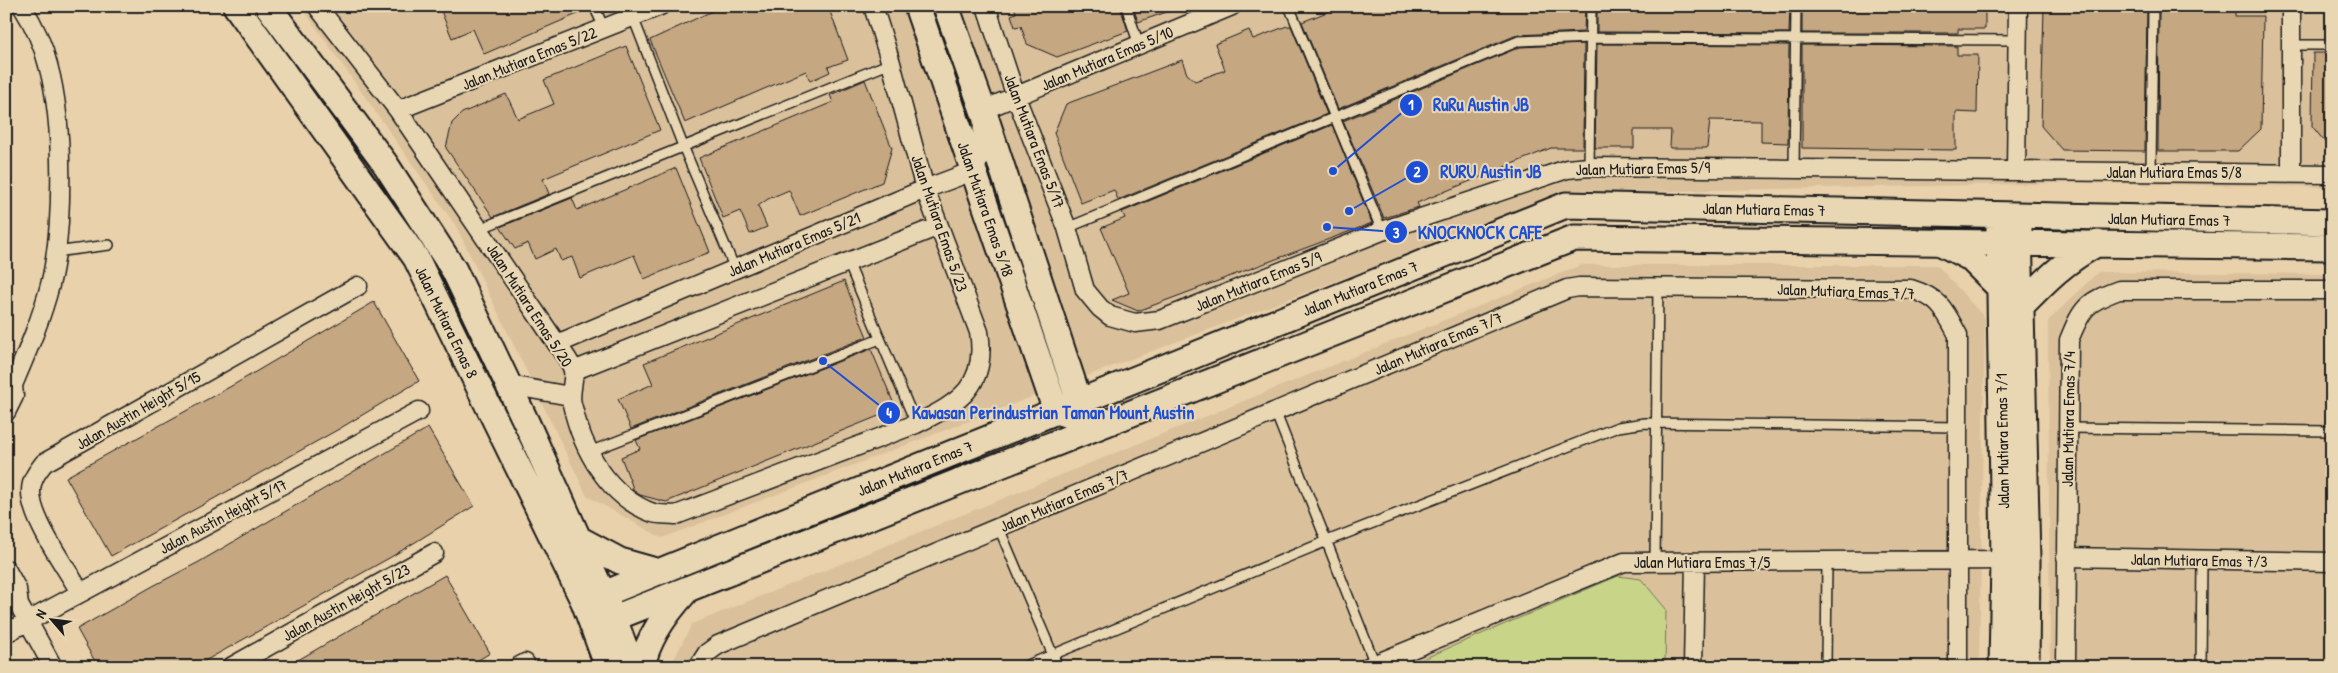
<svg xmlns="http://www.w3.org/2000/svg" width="2338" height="673" viewBox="0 0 2338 673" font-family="'Patrick Hand',sans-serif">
	<rect width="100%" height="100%" fill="#e8d1ab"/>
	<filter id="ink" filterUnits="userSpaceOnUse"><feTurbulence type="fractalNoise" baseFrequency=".02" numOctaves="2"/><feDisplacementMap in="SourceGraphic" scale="10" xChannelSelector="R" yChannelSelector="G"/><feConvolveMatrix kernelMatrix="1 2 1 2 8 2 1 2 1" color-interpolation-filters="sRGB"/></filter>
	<g filter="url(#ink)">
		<path fill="#dac19c" d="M301,6H2332V187L2075,183L1567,193L662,538L587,496L456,226Z
			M1581,265H1937L1985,318L1979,667H1665L1666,609L1618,576L1404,667H670L692,624Z
			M2098,272L2332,274V667H2050L2048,321Z"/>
		<path fill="#c8d589" stroke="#727852" d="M1618,576L1641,579L1666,609L1665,667H1404Z"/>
		<path fill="#c5a782" stroke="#1c1c1c" d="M439,6H588L589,9L484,54L473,29L452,38Z
			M723,6H828L848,60L828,67L830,72L810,81L806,71L685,123L650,40Z
			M1014,6H1120L1128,31L1057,57L1027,44L1021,26L1015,27L1011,15L1016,13Z
			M1133,6H1178V8L1138,22Z
			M1342,6H1585L1584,32L1517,35L1338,109L1302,22Z
			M1597,6H1790L1789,33L1597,32Z
			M1802,6H1985V29H1958V33H1802Z
			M2044,6H2147L2145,151L2062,150L2041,126Z
			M2159,6H2235V16H2263L2261,129L2238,151H2158Z
			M1287,26H1291L1327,114L1118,200L1114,190L1081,203L1054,133L1066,104L1182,60L1187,74L1195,81L1225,70L1215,44L1249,30L1253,39Z
			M1584,44L1583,148H1551L1417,203L1419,207L1384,218L1343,121L1520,47Z
			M1597,44L1789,45L1788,143L1761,142V121L1710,120L1707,148H1670L1671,130H1634V148H1595Z
			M1802,45L1957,46V55H1978L1977,113L1956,112V150L1802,148Z
			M626,46L660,130L543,179L549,194L493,217L446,148L452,123L462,113L506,94L518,119L554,104L544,80Z
			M2313,53H2332V151L2312,126Z
			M865,80L892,148L882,182L800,216L789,190L768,199L758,206L767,227L750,234L740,211L723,218L699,158L833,102L830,95Z
			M1332,125L1372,223L1138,311L1112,300L1129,293L1101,228L1125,218L1122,212Z
			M676,168L710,252L644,279L634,255L580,278L572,257L561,261L556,249L535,259L528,243L515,249L500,227L572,198L577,210Z
			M844,281L867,337L631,429L618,399L653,384L644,363Z
			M374,302L419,381L339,429L111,556L66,477L235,384Z
			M871,349L896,409L666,502L640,495L634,491L621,457L640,449L636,440Z
			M428,428L474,506L391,557L194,667H98L77,629L153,586L199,562Z
			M445,575L490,653L467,667H286Z"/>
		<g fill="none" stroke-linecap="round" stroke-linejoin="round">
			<g stroke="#1c1c1c" stroke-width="12">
				<path id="lane" d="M594,6L604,28
					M1126,6L1139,45
					M1289,6L1382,231
					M633,17L683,146L735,269
					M2290,45H2332
					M1589,167L1591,6
					M1794,168L1796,6
					M2151,172L2153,6
					M1067,228L1519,41L1590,38L2018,40
					M479,229L891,63
					M55,252L109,245
					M848,262L916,424
					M1275,411L1375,664
					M2067,428L2332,431
					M589,452L880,339
					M999,528L1058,667
					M1655,562L1658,287
					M1023,667L1327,541L1618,427L1645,423L1959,427
					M1826,667L1827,562
					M2201,667L2202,560"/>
			</g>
			<g stroke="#1c1c1c" stroke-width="21">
				<path id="street" d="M317,6L398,110L557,344C562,352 571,362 573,370C575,380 569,393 572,404C582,449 608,497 653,513C660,515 668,514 676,515L916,424C959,403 988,386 979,332L925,189L891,63L873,6
					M986,6L1016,97L1067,228L1085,290L1100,308L1110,316L1135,323L1160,320L1382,231L1567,169L1589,167L2332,174
					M398,110L660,6
					M2016,171L2018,6
					M2291,173V6
					M557,344L925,189L973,171L982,154L983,110L1232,6
					M573,371L939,226
					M509,385L570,396
					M6,412L14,396L13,385C27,352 41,320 50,285C64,228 64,122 48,65C43,44 34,25 22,6
					M2066,557L2332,562
					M6,569L17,589L19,605
					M80,592C66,567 30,519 31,491C31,480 37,472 44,463L358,286
					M6,593L19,605L53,667
					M6,633L419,411
					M231,667L434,553
					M518,667L525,663
					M698,667L707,653L718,645L1567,289L1579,287L1911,289C1940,298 1944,309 1958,335V667
					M1368,667L1624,562L2015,560
					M1693,667L1695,562
					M2066,667L2069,340C2082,308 2086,302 2119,290H2332"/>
			</g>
			<g stroke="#1c1c1c" stroke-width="29">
				<path id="secondary" d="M236,6L416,258L584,602L608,667
					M268,6L386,165L454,270L527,424L614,619L632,667
					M917,6L1056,411L1072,416
					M946,6L983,110L1079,401L1071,416
					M1999,227L2004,560L2002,667
					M2019,228L2027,560L2026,667
					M1943,244L1970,258L2000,288
					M2021,306C2047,279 2065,261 2098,243
					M577,538L620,561L659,572
					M584,602L1566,205L2332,222
					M594,626L1574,238L2332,247
					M642,667C647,638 666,613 685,592"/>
			</g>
			<use href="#lane" stroke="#e9d7b4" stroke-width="9"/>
			<use href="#street" stroke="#e9d7b4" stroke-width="18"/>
			<use href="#secondary" stroke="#e9d7b4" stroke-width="25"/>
		</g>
	</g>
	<g text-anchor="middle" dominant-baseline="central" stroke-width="4" stroke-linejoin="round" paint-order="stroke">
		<g font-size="16" fill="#1c1c1c" stroke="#e9d7b4">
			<text transform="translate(529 58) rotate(-22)">Jalan Mutiara Emas 5/22</text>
			<text transform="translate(1107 58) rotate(-23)">Jalan Mutiara Emas 5/10</text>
			<text transform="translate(1035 141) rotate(69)">Jalan Mutiara Emas 5/17</text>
			<text transform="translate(1643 168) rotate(-1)">Jalan Mutiara Emas 5/9</text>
			<text x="2174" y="172">Jalan Mutiara Emas 5/8</text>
			<text transform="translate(986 209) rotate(71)">Jalan Mutiara Emas 5/18</text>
			<text transform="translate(1764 209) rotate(1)">Jalan Mutiara Emas 7</text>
			<text transform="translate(2169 219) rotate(1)">Jalan Mutiara Emas 7</text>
			<text transform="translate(940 223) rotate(71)">Jalan Mutiara Emas 5/23</text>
			<text transform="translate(794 244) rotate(-23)">Jalan Mutiara Emas 5/21</text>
			<text transform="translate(1258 281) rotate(-22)">Jalan Mutiara Emas 5/9</text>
			<text transform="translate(1360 288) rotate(-22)">Jalan Mutiara Emas 7</text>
			<text transform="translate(1846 291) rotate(2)">Jalan Mutiara Emas 7/7</text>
			<text transform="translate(530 305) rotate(57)">Jalan Mutiara Emas 5/20</text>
			<text transform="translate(447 322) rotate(64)">Jalan Mutiara Emas 8</text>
			<text transform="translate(1438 343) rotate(-23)">Jalan Mutiara Emas 7/7</text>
			<text transform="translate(138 410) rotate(-30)">Jalan Austin Height 5/15</text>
			<text transform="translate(2068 419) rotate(-89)">Jalan Mutiara Emas 7/4</text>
			<text transform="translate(2002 441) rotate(-91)">Jalan Mutiara Emas 7/1</text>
			<text transform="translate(915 468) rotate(-22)">Jalan Mutiara Emas 7</text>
			<text transform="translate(1064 500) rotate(-23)">Jalan Mutiara Emas 7/7</text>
			<text transform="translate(223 516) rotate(-28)">Jalan Austin Height 5/17</text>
			<text transform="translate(2199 560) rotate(1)">Jalan Mutiara Emas 7/3</text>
			<text x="1702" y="562">Jalan Mutiara Emas 7/5</text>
			<text transform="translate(346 602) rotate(-29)">Jalan Austin Height 5/23</text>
		</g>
	</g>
	<path fill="none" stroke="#1d4ed8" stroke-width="2" d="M1333 171L1411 105M1349 211L1417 172M1327 227L1396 232M823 361L889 413"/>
	<g fill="#1d4ed8" stroke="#e9d7b4" stroke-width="2">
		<circle cx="1333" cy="171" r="5"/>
		<circle cx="1349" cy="211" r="5"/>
		<circle cx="1327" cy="227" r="5"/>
		<circle cx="823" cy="361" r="5"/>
		<circle cx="1411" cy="105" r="12"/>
		<circle cx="1417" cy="172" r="12"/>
		<circle cx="1396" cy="232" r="12"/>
		<circle cx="889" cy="413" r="12"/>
	</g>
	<g font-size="15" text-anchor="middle" font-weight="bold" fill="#fff">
		<text x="1411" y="110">1</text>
		<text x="1417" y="177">2</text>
		<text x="1396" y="238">3</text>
		<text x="889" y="418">4</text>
	</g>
	<g font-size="18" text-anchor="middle" font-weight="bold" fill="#1d4ed8" stroke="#e9d7b4" stroke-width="4" stroke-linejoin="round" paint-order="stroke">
		<text x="1481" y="111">RuRu Austin JB</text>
		<text x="1491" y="178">RURU Austin JB</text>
		<text x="1480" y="239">KNOCKNOCK CAFE</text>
		<text x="1053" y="419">Kawasan Perindustrian Taman Mount Austin</text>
	</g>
	<rect width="2338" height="673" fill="none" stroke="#e9d7b4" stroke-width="25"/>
	<rect x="12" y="12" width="2313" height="648" fill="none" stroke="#1c1c1c" stroke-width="2" filter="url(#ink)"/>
	<g transform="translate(52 620) rotate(298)" stroke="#e9d7b4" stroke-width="4" paint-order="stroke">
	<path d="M0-4L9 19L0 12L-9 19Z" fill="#1c1c1c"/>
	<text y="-8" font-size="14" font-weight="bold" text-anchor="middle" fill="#1c1c1c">N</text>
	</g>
</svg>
